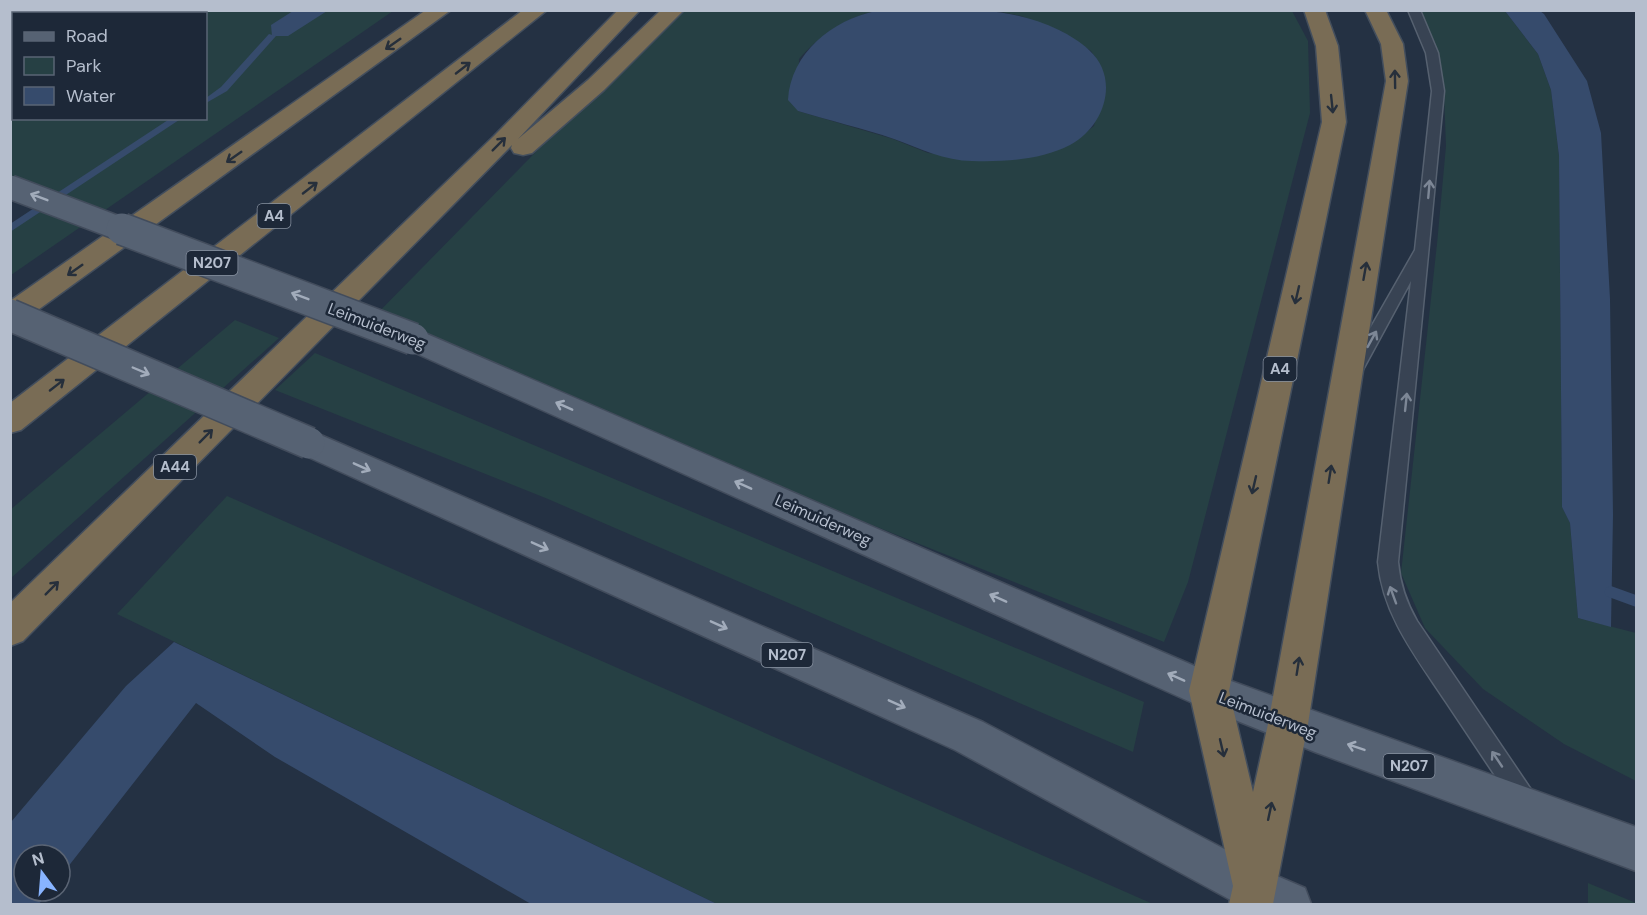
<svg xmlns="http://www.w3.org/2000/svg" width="1647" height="915" viewBox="0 0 1647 915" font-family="'DM Sans',sans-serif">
	<rect width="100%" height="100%" fill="#243143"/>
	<path fill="#264044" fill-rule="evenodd" d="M11,11H393L11,275V227L53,200L11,183ZM14,14H206V118H14Z
		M684,11H876C846,17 819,36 799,59L798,111L893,139L928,153L993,161L1036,156L1072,143L1094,126L1104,75L1098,62L1091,51L1061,31L1021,16L997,11H1292L1308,41L1310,113L1188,582L1164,642L368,323L581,106Z
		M1417,11H1505L1538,54L1551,90L1559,156L1562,507L1570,523L1578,618L1636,633V781L1564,744L1483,689L1425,628L1401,573L1437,244L1446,146L1444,93L1435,42Z
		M235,320L279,338L11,578L10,510Z
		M315,353L1144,702L1133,752L548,499L275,390Z
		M227,496L1153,904H717L117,614Z
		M1588,883L1636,903V904H1588Z"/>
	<path fill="#364b6c" d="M293,11V10L327,11L288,36H272L271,25Z
		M876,11C938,10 1002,2 1059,30C1069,35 1081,42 1089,50C1121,79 1104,127 1070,145C1041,160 1004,162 972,161C945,161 919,148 894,139C863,128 830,121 798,111L788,100C791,53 832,20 876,11Z
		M1505,11H1540L1544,14L1587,81L1601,133L1610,299L1613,515L1611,627L1578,618L1570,523L1562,507L1559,156L1551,90L1538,54Z
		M174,642L717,904H531L275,757L196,703L60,877V855H24V891H49L39,904H11V822L126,686Z"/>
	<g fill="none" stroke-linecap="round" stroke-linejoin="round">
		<path fill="#364b6c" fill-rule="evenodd" d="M269,34L276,36L227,91L206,103V98L221,87Z
			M171,118H182L10,232V224Z
			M1611,586L1636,595V607L1606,596L1604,592L1606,588Z"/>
		<g stroke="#566170" stroke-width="3">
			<path id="service" d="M1408,10H1420L1438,53L1444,91L1398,562C1400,584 1406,602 1417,621L1534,794L1538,802L1534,810L1526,814L1518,810C1494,774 1470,738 1446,702C1417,658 1383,616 1378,562L1411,281L1360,375L1354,377L1348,375L1346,371L1415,250L1432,91L1426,53Z"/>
		</g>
		<g stroke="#424c5c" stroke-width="3">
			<path id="primary" d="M413,328L1220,677L1636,827V871L1315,752L1195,704L402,347L398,339L402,331Z
				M309,430L983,722L1270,873L1305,888L1311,904H1238L955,750L297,452L293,443L297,434Z"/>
		</g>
		<g stroke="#434e5d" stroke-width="3">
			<path id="motorway" d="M426,10H451L20,323L10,326V301Z
				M523,10H547L21,430L10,433V403Z
				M618,10H640L518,139L588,80L661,10H684L604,90L532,153L523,155L514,153L511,148L512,145L23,641L10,646V603L494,136Z
				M1304,10H1325L1338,46L1346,122L1229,691L1253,792L1268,724L1386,81L1381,44L1365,10H1386L1403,44L1408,81L1308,724L1273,904H1229L1233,886L1189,691L1322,122L1316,46Z"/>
		</g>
		<use href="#service" fill="#384353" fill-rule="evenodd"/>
		<use href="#primary" fill="#566273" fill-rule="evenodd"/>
		<use href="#motorway" fill="#796c55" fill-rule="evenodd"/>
		<g stroke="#424c5c" stroke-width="26" stroke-linecap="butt">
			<path id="primary-bridge-far1" d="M10,187L126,231"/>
		</g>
		<g stroke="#424c5c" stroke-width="34" stroke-linecap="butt">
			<path id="primary-bridge" d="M122,229L413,339
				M10,315L309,443"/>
		</g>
		<use href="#primary-bridge-far1" stroke="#566273" stroke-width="23"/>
		<use href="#primary-bridge" stroke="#566273" stroke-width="31"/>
	</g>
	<defs><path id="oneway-shaft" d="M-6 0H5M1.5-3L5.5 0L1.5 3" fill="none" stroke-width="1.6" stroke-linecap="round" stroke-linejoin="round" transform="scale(1.5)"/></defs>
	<g stroke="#262f3b">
		<use href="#oneway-shaft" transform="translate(393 44) rotate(145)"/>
		<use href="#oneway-shaft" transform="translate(463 68) rotate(-38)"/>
		<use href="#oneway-shaft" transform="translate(1395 79) rotate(-91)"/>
		<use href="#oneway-shaft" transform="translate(1332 104) rotate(84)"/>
		<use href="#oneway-shaft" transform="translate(499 144) rotate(-45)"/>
		<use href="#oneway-shaft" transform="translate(234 157) rotate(145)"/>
		<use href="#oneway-shaft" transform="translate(310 188) rotate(-38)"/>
		<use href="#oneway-shaft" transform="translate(75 270) rotate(145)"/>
		<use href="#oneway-shaft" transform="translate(1365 271) rotate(-80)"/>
		<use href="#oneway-shaft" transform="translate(1297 295) rotate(103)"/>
		<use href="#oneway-shaft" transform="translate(57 385) rotate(-38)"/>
		<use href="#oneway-shaft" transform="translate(206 436) rotate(-45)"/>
		<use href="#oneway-shaft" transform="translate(1330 474) rotate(-81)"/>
		<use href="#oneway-shaft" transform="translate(1254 485) rotate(103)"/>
		<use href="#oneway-shaft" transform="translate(52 588) rotate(-45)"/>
		<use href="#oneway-shaft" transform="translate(1298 666) rotate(-81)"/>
		<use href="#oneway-shaft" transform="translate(1222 748) rotate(77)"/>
		<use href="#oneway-shaft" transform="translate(1270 811) rotate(-78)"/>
	</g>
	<g stroke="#7d8796">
		<use href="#oneway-shaft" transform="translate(1429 189) rotate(-85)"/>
		<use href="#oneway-shaft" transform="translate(1372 339) rotate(-61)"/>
		<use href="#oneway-shaft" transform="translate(1406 402) rotate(-84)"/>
		<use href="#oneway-shaft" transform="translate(1393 595) rotate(-110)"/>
		<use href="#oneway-shaft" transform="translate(1497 759) rotate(-124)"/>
	</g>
	<g stroke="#a2acbb">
		<use href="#oneway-shaft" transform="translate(39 197) rotate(-159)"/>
		<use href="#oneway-shaft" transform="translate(300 296) rotate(-159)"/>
		<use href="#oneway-shaft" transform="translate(141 371) rotate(23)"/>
		<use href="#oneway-shaft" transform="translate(564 406) rotate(-156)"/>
		<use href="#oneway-shaft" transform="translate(362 467) rotate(24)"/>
		<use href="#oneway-shaft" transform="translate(743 485) rotate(-156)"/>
		<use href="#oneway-shaft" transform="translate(540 546) rotate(24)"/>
		<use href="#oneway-shaft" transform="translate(998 598) rotate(-156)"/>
		<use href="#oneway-shaft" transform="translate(719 625) rotate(24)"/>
		<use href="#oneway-shaft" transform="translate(1176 677) rotate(-156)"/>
		<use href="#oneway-shaft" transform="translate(897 704) rotate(24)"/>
		<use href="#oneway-shaft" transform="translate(1356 747) rotate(-161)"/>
	</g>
	<g text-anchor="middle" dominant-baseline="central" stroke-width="5" stroke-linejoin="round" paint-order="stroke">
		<g fill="#1d2838" stroke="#8791a0" stroke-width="1.5">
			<rect x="257.5" y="204" width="33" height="24" rx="4.5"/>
			<rect x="186.5" y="251" width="51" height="24" rx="4.5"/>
			<rect x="1263.5" y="357" width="33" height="24" rx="4.5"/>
			<rect x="154" y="455" width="42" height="24" rx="4.5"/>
			<rect x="761.5" y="643" width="51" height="24" rx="4.5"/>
			<rect x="1383.5" y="754" width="51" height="24" rx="4.5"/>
		</g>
		<g font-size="15" font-weight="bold" fill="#b5becd">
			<text x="274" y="216">A4</text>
			<text x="212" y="263">N207</text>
			<text x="1280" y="369">A4</text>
			<text x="175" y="467">A44</text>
			<text x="787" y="655">N207</text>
			<text x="1409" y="766">N207</text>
		</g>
		<g font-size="16" fill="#b5becd" stroke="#1d2838">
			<text transform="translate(377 326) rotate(21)">Leimuiderweg</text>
			<text transform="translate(823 520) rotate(24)">Leimuiderweg</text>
			<text transform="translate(1268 715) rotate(21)">Leimuiderweg</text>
		</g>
	</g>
	<rect width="1647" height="915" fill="none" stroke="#b5becd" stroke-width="24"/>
	<rect x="12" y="12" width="195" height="108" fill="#1d2838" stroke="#5a6474" stroke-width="1.5"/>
	<rect x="24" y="32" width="30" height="9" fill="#566273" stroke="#5a6474" stroke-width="1.5"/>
	<text x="66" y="42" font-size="18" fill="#b5becd">Road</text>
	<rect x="24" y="57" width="30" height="18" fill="#264044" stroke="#5a6474" stroke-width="1.5"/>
	<text x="66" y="72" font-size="18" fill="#b5becd">Park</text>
	<rect x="24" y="87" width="30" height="18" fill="#364b6c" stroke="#5a6474" stroke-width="1.5"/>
	<text x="66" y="102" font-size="18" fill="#b5becd">Water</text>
	<g transform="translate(42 873) rotate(344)"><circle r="28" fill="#1d2838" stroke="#5a6474" stroke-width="1.5"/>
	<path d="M0-4.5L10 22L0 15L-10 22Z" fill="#88b4ff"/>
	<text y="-9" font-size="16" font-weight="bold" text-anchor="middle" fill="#b5becd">N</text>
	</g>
</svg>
